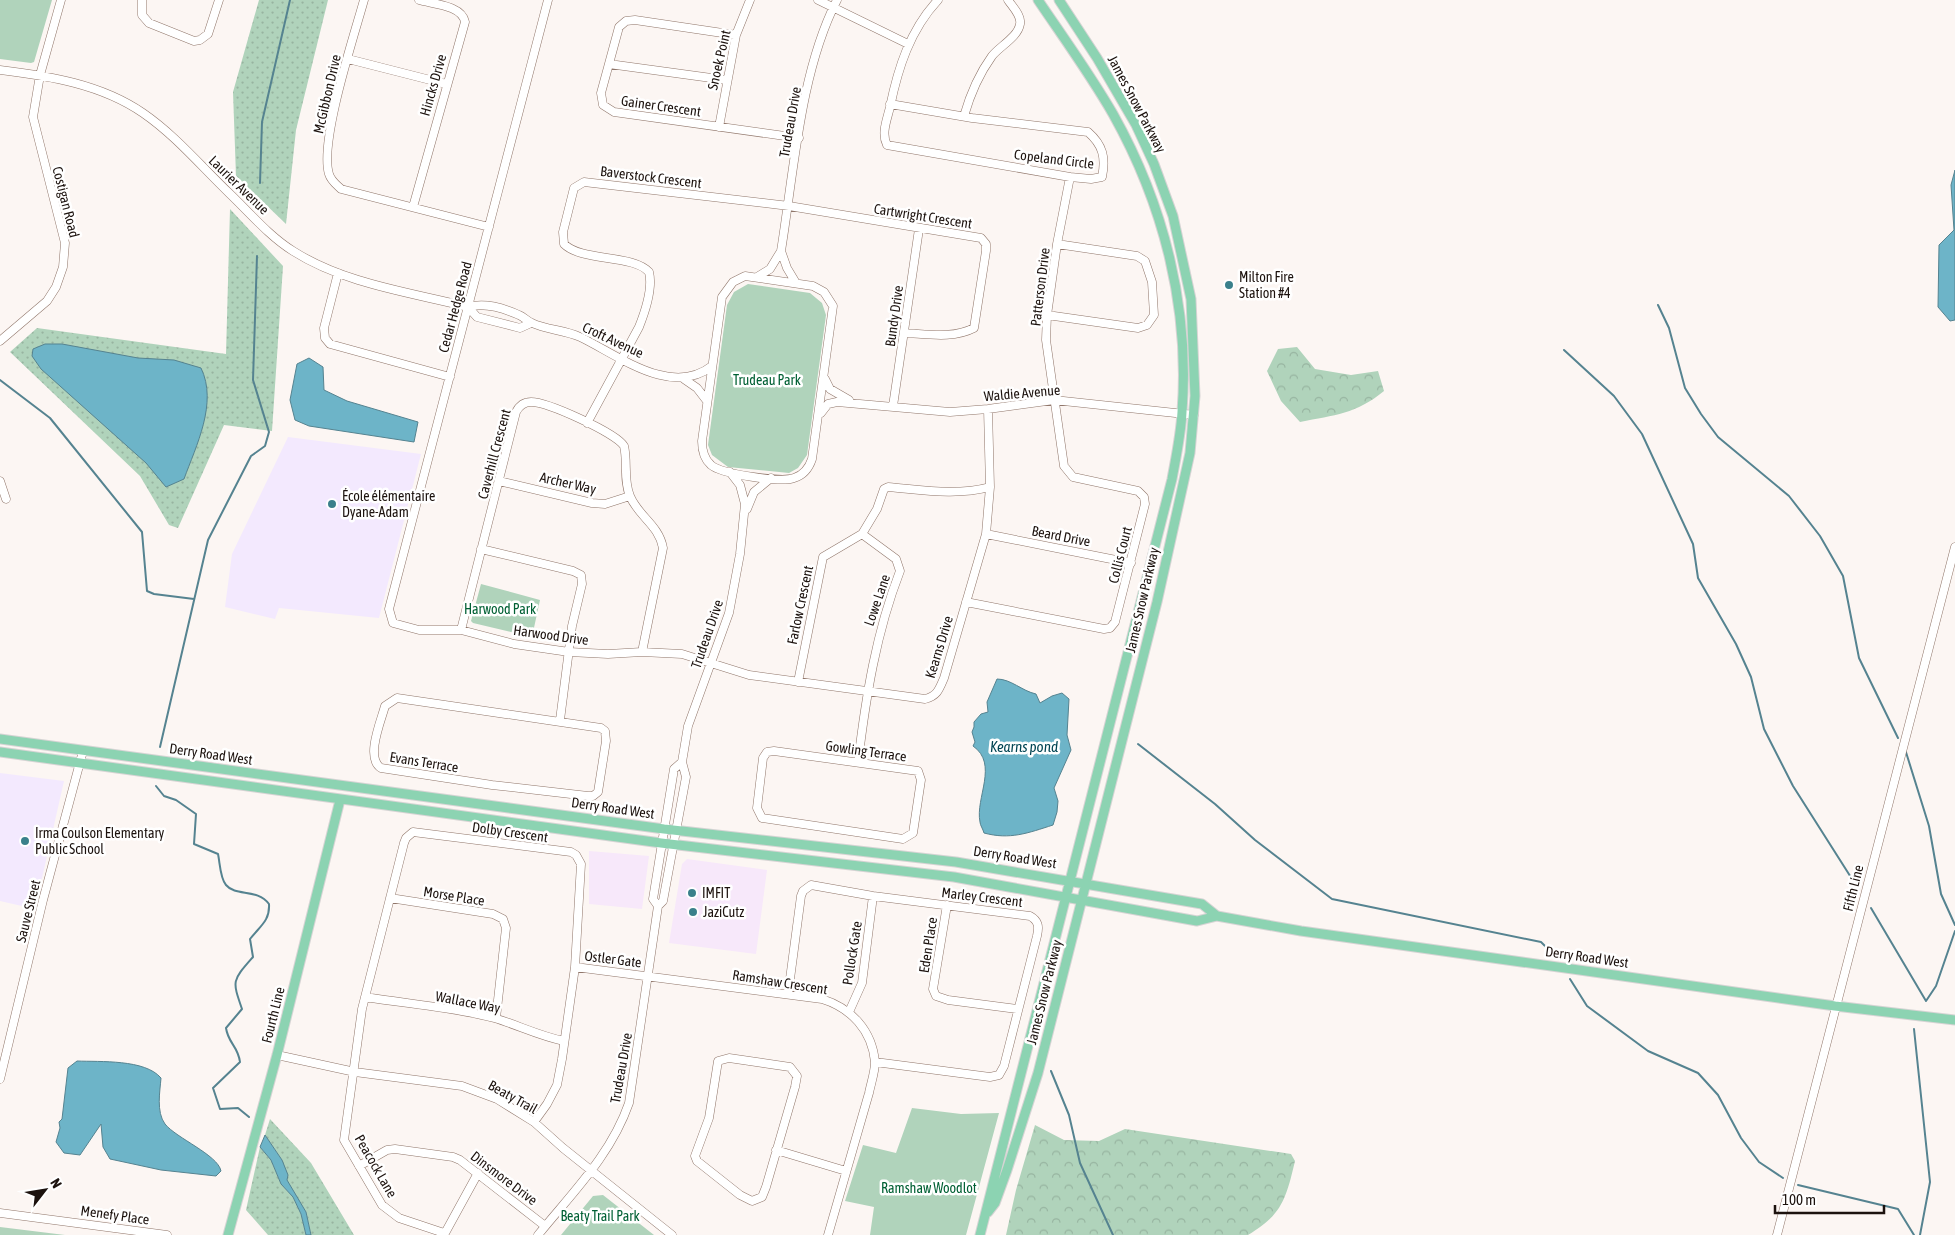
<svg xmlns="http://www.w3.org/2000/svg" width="1955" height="1235" viewBox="0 0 1955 1235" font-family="'Asap Condensed',sans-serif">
	<defs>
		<pattern id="grass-dots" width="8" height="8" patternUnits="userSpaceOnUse" patternTransform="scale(1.25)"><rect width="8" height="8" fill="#b0d3bb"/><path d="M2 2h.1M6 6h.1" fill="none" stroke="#97b4a0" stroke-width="1.8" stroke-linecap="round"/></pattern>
		<pattern id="forest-crowns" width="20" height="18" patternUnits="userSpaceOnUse" patternTransform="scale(1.25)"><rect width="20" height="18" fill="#b0d3bb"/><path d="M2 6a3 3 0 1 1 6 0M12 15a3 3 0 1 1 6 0" fill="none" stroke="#97b4a0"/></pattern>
	</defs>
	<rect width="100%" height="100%" fill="#fcf6f3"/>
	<path fill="#f7e8fa" d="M589,851L649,856L642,909L589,904Z
		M687,859L767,870L756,954L669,943L682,864Z"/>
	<path fill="#f3e9fe" d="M288,437L421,454L379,618L279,608L275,619L225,607L232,554Z
		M0,773L64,781L35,909L0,901Z"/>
	<path fill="url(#grass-dots)" d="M259,0H328L296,130L286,224L236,176L233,92Z
		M230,209L283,266L272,431L224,425L178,528L169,525L140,476L10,352L37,328L226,354Z
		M270,1119L311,1163L354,1235H311L306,1212L286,1180L282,1160L265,1135Z
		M260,1147L271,1160L281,1184L293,1197L301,1214L306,1235H268L246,1210Z"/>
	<path fill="url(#forest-crowns)" d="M1297,347L1315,369L1351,375L1378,371L1384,391C1356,414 1335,415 1300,422L1281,401L1267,371L1278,349Z
		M1035,1125L1064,1140L1099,1141L1125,1129L1291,1154L1295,1161C1286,1199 1282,1215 1248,1235H1006L1016,1190Z"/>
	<path fill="#b0d3bb" d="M0,0H52L34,62L31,63L0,59Z
		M748,284L810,293L822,303L826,315L807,455L798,468L789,473L728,467L712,455L708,445L727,305L734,292Z
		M481,584L540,600L532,637L473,623L471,621Z
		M912,1108L961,1114L999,1113L966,1235H870L874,1207L845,1201L863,1145L896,1153Z
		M603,1195L654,1235H561L593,1196Z
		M0,1227L65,1235H0Z"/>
	<path fill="#6db4c8" stroke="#558390" d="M1955,170V320L1950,321L1938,307L1939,245L1954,230L1951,185Z
		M45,344H62L138,358L174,360L201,368C218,403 196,446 184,479L166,487L146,463L41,369L32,356L33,349Z
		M309,358L323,367L324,390L347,401L418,422L414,442L309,426L295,420L290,400L297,364Z
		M997,679C1011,679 1022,691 1036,694L1040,703L1052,696L1062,693L1069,699L1067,735L1071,750L1054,788L1058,801L1057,812L1053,825C1028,833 1010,840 984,833C983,829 980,825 980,822C975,798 999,764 973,746L975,742L972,732L974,727V722L981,714L988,712L987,702Z
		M77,1061C100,1062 145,1059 161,1078C160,1091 156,1112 165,1124C176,1138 218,1155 221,1171L216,1176L161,1170L110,1159L103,1147L101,1124L80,1155L64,1153L56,1142L60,1128L59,1122L62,1119L68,1068Z
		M265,1135L282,1160L288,1175L287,1180L306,1212L311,1235H306L301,1214L293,1197L281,1184L271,1160L260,1147Z"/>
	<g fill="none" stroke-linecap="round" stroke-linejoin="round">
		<path stroke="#558390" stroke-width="2" d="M260,183L262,122L290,0
			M1658,305L1669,328L1685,388L1701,414L1718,437L1789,496L1820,536L1843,576L1859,658L1898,738
			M1564,350L1614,396L1642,434L1693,544L1698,578L1736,644L1751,677L1764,729L1793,786L1859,890
			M0,380L50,418L142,532L147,591L154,594L194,599
			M1138,744L1215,804L1255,840L1332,899L1541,942L1555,956
			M160,747L208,540L251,456L265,446L269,432L253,380L257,256
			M1905,749L1929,826L1941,894L1955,925
			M156,786L164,796L176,800L196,814L194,844L218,854C220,863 220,878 226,885C236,897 257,888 269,904C270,921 260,926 250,939L253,957C232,981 232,980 242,1009L226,1028C228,1043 238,1046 240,1062L213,1088L220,1109L238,1108L249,1117
			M1871,908L1926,1001L1936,986L1955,931
			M1570,979L1587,1006L1648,1051L1698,1073L1718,1095L1741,1138L1759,1162L1783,1178
			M1914,1029L1930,1182L1920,1235
			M1051,1071L1069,1115L1080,1163L1113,1235
			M1798,1185L1898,1209L1914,1235"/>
		<g stroke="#90766a" stroke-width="9">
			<path id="minor" d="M142,0V15L149,23L194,41L200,40L208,34L219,0
				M364,0C354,36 319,142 329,174C331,181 337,185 341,189L489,227
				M548,0L389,609L393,623L419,630H461L514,644L569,652L608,654L642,652L682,654L749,675L925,699C937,696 939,690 944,678L986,534L990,487L988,409
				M818,0L908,44
				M736,35L635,20L626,21L619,27L601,93L603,105L614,112L799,138
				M348,59L446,84
				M609,64L726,80
				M0,70C49,76 101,84 143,113C175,135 201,166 229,193C249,212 269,236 293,251C345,284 409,292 468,307C485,302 503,308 519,315C524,317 527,321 532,323C547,330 565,330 580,337C618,355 671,398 712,366
				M890,104L972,118L1088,132C1103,145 1106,158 1102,177L1091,179L1070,177L887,145C881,133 887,120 890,107C898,68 910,30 938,0
				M964,116C970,95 979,74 992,56C1000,46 1018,37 1020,24C1022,16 1012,6 1008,0
				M719,127L736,35L750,0
				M413,207L465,22C462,5 432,4 419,0
				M781,251L787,268L796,283
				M338,273L324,328L325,338L330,344L450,377
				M745,276L813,286L824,292L833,306L812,459C809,468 804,475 794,478C782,483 721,474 711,465C704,459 702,450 702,441L722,297L733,282Z
				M757,277L770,269L781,251C794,171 800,72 837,0
				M468,307L477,317L520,328L531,323
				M1047,315L1138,328L1147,325L1154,315L1152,282L1145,261L1137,256L1057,244
				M0,341L47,301L56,287L63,267L65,243L33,117L40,75L61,0
				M684,379L697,388L707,401
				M825,379L830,389L849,400
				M893,406L919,229
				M821,413L828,404L837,402L950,412L988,409L1054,400L1194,415
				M587,423L639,327C645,312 653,288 649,272C633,254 582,262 564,244L563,232L574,188L584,182L789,206L981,238L986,244V251L974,328C953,339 927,334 905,333
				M0,481L6,499
				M499,481L592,503L605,504L630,496
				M747,509L754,492L771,478
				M986,534L1131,563
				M481,549L573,571L581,575L582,584L572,626L560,720
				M966,602L1104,629L1110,628L1115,622L1145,504L1144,497L1138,491L1073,477L1064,466L1046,340L1047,315L1057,244L1070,177
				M461,630L516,412C519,406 524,402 531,402C548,402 616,433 624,446C628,462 623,480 630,496C638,516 659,525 663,548L642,652
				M798,682L823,557L862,534L877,509L884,489L888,487C923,490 956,496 990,487
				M397,698L601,728L605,731L606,741L598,792L593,796H588L492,785L381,768C365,758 381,721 385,706Z
				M774,751L918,771L921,780L913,833L903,839L762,818L757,808L763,758L767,752Z
				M858,762C866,696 876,633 900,571L896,559L862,534
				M390,898L493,914L503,919L506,928L496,1018
				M947,905L933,989L936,996L948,1000L1017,1009
				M658,906L663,901L686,777L682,762L688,726L729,613L740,554L745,504L740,485L730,472
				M575,967L822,999C851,1008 872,1030 875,1062C875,1072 871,1083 869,1093L828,1235
				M788,994L801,896L803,891L811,885L873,896L1030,916C1039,921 1039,927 1037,936L1004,1066L999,1075L990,1077L875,1062
				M365,997C408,1004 453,1007 494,1018C518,1025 539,1036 564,1041
				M849,1012L862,983L873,896
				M277,1055L355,1072L462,1086L497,1099L534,1122L563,1148L672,1235
				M729,1058L790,1067L797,1076L795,1087L766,1187L762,1197L752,1201L740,1195L697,1161L695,1156L709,1118L718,1061Z
				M0,1079L43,900L83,751
				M776,1150L846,1171
				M359,1166L387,1150L395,1149L453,1157L460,1160L545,1226
				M0,1213L167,1235
				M444,1233L399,1218L382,1205L344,1140L362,1009L404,843L406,838L413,832L571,852L576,855L581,864L575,967L562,1059L557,1085L547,1104L534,1122
				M444,1235L478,1173
				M538,1235C572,1193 611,1155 629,1103L658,906L653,899L674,769L682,762
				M1777,1235L1955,547"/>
		</g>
		<g stroke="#d6d4d4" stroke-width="11">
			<path id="major" d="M0,739L664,829L956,862L1202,904L1217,916
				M0,752L661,843L954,877L1197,921L1217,916L1301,931L1835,1006L1955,1020
				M988,1212L995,1203L1007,1170L1038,1073L1082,899L1157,602L1190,453L1195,396L1191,299L1173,216L1154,164L1136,125L1097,58L1059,0
				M228,1235L277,1055L340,800
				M980,1235L1172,479C1176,457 1181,434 1182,412C1190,308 1164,205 1113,114C1090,74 1063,37 1038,0"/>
		</g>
		<use href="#minor" stroke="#fff" stroke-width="8"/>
		<use href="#major" stroke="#8cd3b2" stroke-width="9"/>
	</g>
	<g fill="#3a808b" stroke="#fff" stroke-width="2">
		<circle cx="1229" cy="285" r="5"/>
		<circle cx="332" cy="504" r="5"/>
		<circle cx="25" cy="841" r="5"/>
		<circle cx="692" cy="893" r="5"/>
		<circle cx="693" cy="912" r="5"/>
	</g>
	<g text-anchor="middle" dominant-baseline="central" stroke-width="5" stroke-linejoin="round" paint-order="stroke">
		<g font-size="14" fill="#1c120e" stroke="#fff">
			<text transform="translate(719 60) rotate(-77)">Snoek Point</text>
			<text transform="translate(433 85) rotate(-74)">Hincks Drive</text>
			<text transform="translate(327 94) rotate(-77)">McGibbon Drive</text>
			<text transform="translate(1137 104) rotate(62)">James Snow Parkway</text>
			<text transform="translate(661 106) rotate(8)">Gainer Crescent</text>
			<text transform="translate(790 122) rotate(-80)">Trudeau Drive</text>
			<text transform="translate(1054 159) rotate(7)">Copeland Circle</text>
			<text transform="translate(651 177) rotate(7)">Baverstock Crescent</text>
			<text transform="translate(239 185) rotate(44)">Laurier Avenue</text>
			<text transform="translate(66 202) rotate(76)">Costigan Road</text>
			<text transform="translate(923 216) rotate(9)">Cartwright Crescent</text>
			<text transform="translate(1040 287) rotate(-83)">Patterson Drive</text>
			<text transform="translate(455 307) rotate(-75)">Cedar Hedge Road</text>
			<text transform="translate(894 316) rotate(-82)">Bundy Drive</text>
			<text transform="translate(613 340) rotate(25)">Croft Avenue</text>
			<text transform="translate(1022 393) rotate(-5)">Waldie Avenue</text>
			<text transform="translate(494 454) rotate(-75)">Caverhill Crescent</text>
			<text transform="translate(568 483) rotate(13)">Archer Way</text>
			<text transform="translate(1061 536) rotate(11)">Beard Drive</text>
			<text transform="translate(1120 555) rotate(-76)">Collis Court</text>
			<text transform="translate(877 600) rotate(-71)">Lowe Lane</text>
			<text transform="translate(1142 600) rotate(-77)">James Snow Parkway</text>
			<text transform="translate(800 605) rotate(-78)">Farlow Crescent</text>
			<text transform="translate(707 634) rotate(-71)">Trudeau Drive</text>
			<text transform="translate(551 635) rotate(8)">Harwood Drive</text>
			<text transform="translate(939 647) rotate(-73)">Kearns Drive</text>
			<text transform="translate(866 751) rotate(8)">Gowling Terrace</text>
			<text transform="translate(211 754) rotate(8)">Derry Road West</text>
			<text transform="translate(424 762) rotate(9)">Evans Terrace</text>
			<text transform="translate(613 808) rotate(8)">Derry Road West</text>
			<text transform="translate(510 832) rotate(8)">Dolby Crescent</text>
			<text transform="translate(1015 857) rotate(9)">Derry Road West</text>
			<text transform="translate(1853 888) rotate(-76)">Fifth Line</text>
			<text transform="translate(454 896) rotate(9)">Morse Place</text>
			<text transform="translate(982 897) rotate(7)">Marley Crescent</text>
			<text transform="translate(28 911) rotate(-76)">Sauve Street</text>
			<text transform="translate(928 945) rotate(-81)">Eden Place</text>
			<text transform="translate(852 953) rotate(-81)">Pollock Gate</text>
			<text transform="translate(1587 957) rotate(8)">Derry Road West</text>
			<text transform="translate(613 959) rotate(7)">Ostler Gate</text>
			<text transform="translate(780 982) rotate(9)">Ramshaw Crescent</text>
			<text transform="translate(1044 992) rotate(-76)">James Snow Parkway</text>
			<text transform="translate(468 1002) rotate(11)">Wallace Way</text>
			<text transform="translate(273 1015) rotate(-76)">Fourth Line</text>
			<text transform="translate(621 1068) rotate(-80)">Trudeau Drive</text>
			<text transform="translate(513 1097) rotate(29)">Beaty Trail</text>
			<text transform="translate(376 1166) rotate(60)">Peacock Lane</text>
			<text transform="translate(504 1178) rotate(37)">Dinsmore Drive</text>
			<text transform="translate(115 1215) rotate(8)">Menefy Place</text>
		</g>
		<g font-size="14" fill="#1c120e" stroke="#fff" text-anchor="start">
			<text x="1239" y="277">Milton Fire<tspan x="1239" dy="16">Station #4</tspan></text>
			<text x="342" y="496">École élémentaire<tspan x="342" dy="16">Dyane-Adam</tspan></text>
			<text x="35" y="833">Irma Coulson Elementary<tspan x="35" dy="16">Public School</tspan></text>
			<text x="702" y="893">IMFIT</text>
			<text x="703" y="912">JaziCutz</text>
		</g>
		<g font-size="14" fill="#016034" stroke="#fff">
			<text x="767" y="380">Trudeau Park</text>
			<text x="500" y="609">Harwood Park</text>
			<text x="929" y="1188">Ramshaw Woodlot</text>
			<text x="600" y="1216">Beaty Trail Park</text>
		</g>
		<g font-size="15" font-style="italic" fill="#004452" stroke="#fff">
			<text x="1024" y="746">Kearns pond</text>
		</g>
	</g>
	<g transform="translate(45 1190) rotate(59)" stroke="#ffffff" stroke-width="4" paint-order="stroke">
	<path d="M0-4L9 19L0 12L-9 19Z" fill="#1c120e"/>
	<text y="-8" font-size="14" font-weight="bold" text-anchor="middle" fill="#1c120e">N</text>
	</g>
	<path d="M1775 1205v8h109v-8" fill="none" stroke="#1c120e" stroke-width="2.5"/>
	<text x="1782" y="1205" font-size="15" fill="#1c120e" stroke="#ffffff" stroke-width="4" paint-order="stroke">100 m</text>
</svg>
